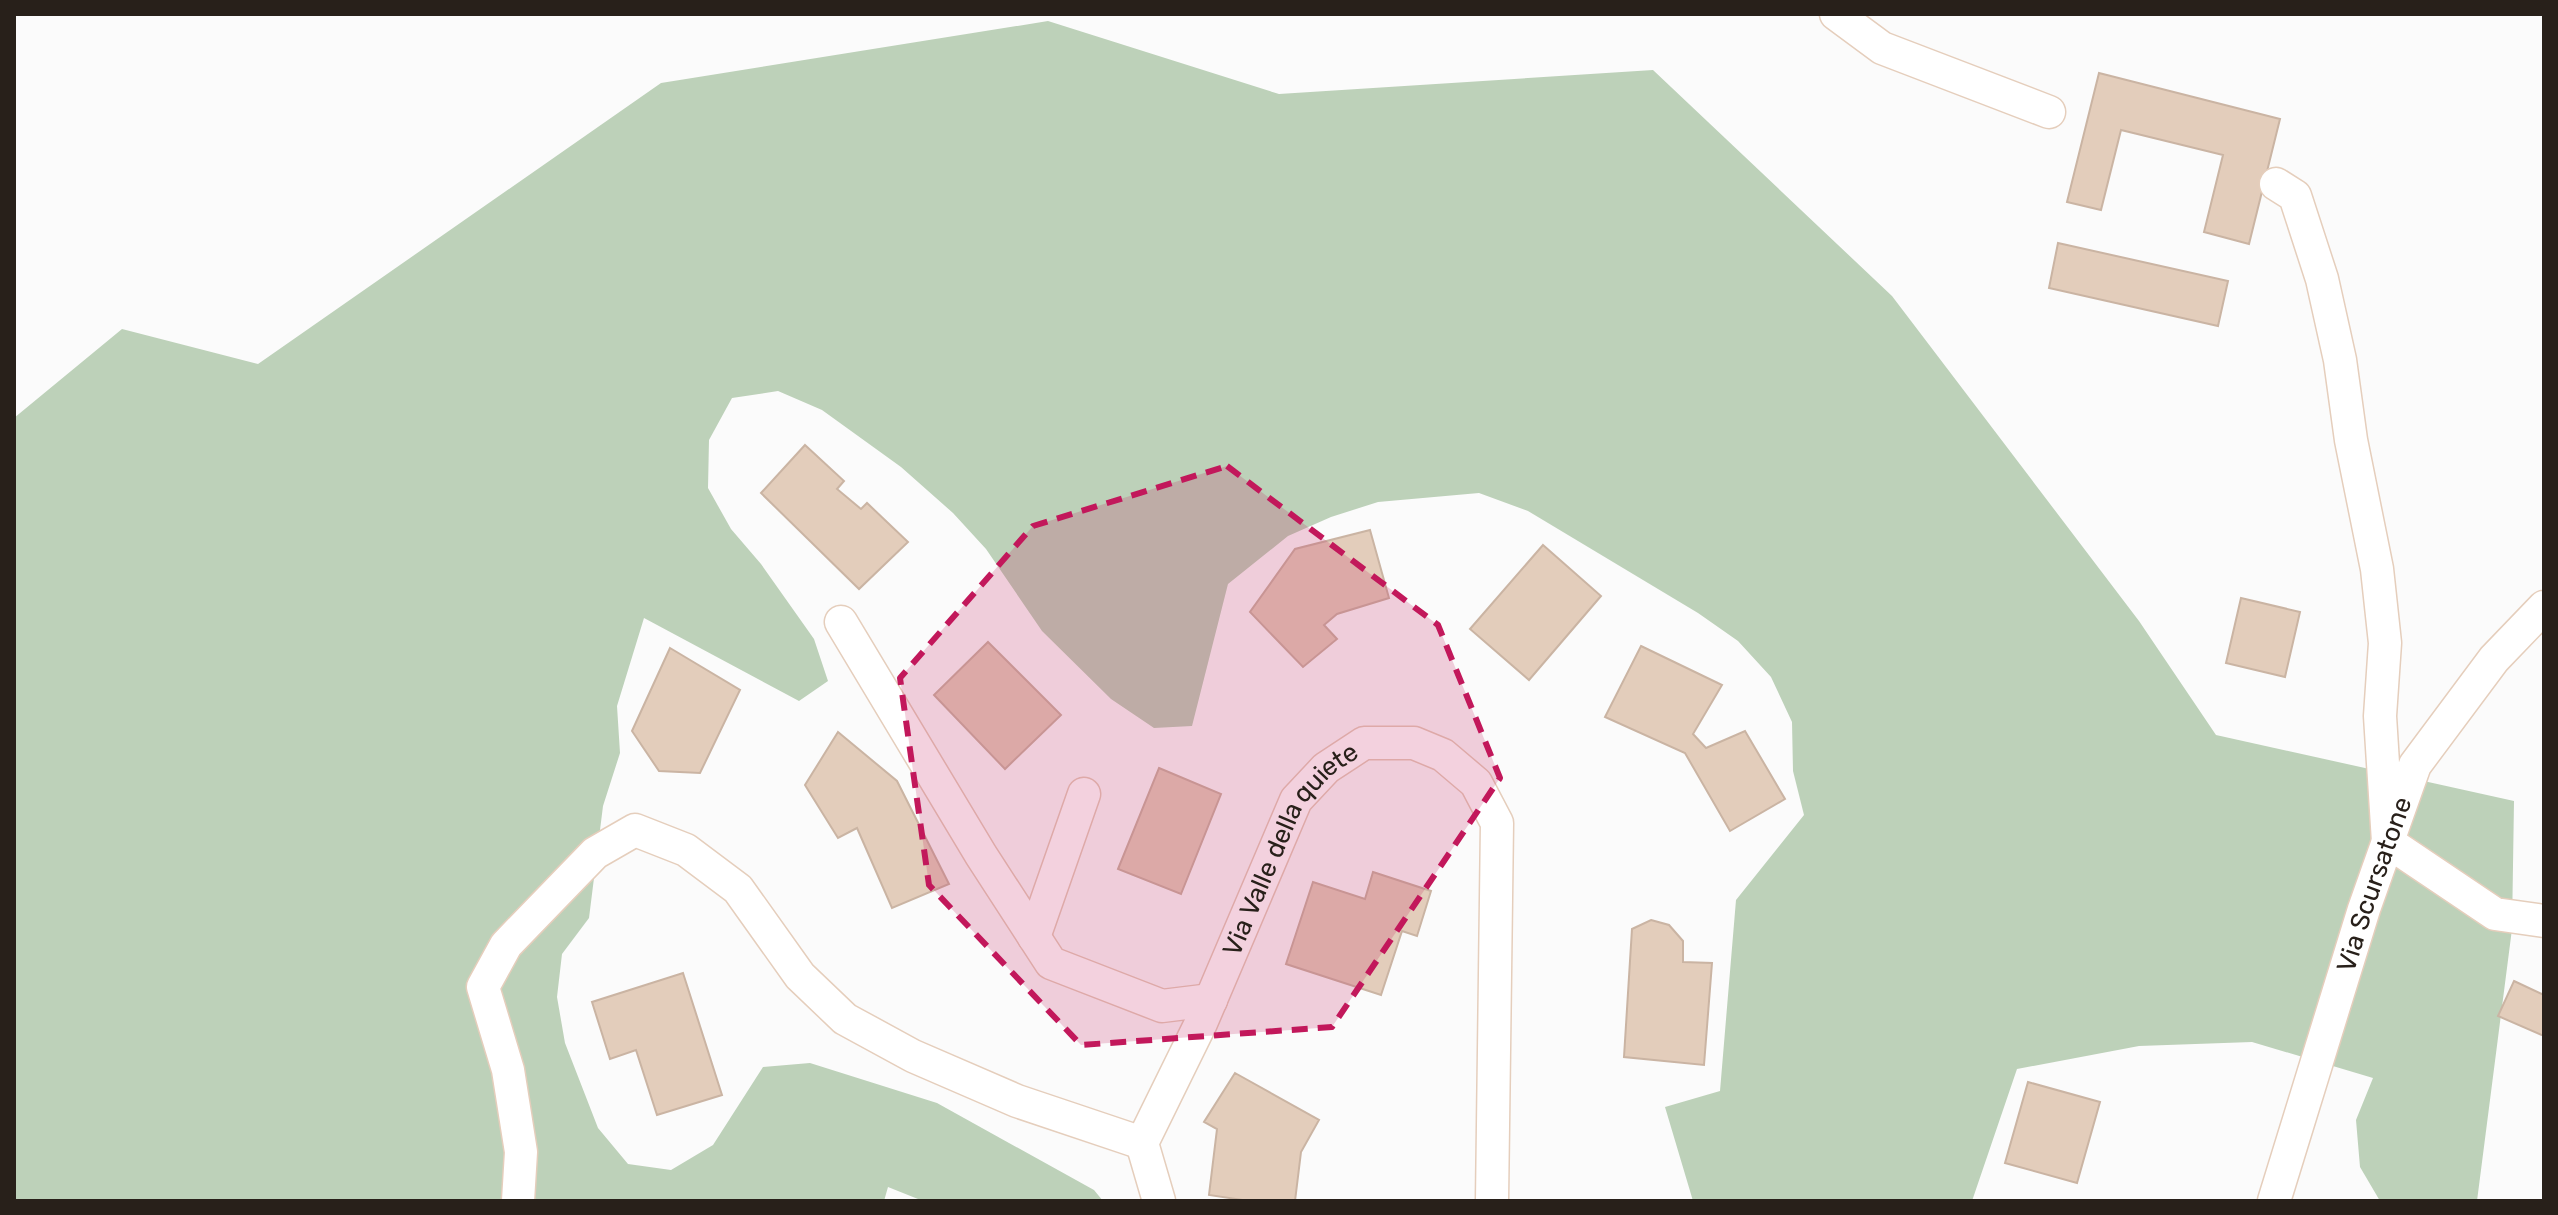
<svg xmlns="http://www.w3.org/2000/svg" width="2558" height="1215" viewBox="0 0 2558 1215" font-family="Rubik,sans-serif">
	<rect width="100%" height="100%" fill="#fbfbfb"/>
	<path fill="#bdd1b9" d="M1048,21L1279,94L1653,70L1892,296L2139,621L2216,735L2514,801L2512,929L2477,1201H2380L2360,1167L2356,1120L2373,1078L2252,1042L2139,1046L2017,1069L1972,1201H1693L1665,1107L1720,1091L1736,900L1804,815L1793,771L1792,722L1771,677L1738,641L1698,613L1528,511L1479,493L1378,502L1331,517L1288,536L1228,584L1192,726L1154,728L1111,699L1042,631L986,549L953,513L901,467L822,410L778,391L732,398L709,440L708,488L731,529L761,564L814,639L828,681L799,701L644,618L617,706L620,753L603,806L589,918L562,954L557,997L565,1043L598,1128L628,1164L671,1170L713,1145L763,1067L810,1063L937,1103L1094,1190L1103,1201H923L888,1187L884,1201H14V418L122,329L258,364L661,83Z"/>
	<path fill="#e3cdbb" stroke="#cab4a3" stroke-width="2" d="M2099,73L2280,119L2249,244L2204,232L2223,155L2121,130L2101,210L2067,202Z
		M2058,243L2228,281L2218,326L2049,288Z
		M805,445L844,481L837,489L861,509L867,503L908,542L859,589L761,493Z
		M1370,530L1389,598L1337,614L1324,625L1337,639L1303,667L1250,612L1295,549Z
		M1543,545L1601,596L1529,680L1470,629Z
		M2241,598L2300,612L2285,677L2226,663Z
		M988,642L1061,715L1005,769L934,695Z
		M1641,646L1722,685L1693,734L1706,748L1745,731L1785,799L1730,831L1685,753L1605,717Z
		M670,648L740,690L700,773L659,771L632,731Z
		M838,732L897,781L949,884L892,908L857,828L838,838L805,785Z
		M1159,768L1221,794L1181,894L1118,869Z
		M1373,872L1431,891L1417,936L1402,931L1381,995L1286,964L1313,882L1365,899Z
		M1651,920L1669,925L1683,941V962L1712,963L1704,1065L1624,1057L1632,929Z
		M683,973L722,1095L657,1115L636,1050L610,1059L592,1002Z
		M2514,981L2544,995V1036L2498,1016Z
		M1235,1073L1319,1120L1301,1152L1295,1201H1249L1209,1195L1217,1129L1204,1122Z
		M2028,1082L2100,1102L2077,1183L2005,1163Z"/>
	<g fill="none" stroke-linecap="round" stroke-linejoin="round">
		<g stroke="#e5cebc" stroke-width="35">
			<g id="minor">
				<path d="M1836,14L1882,48L2049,112"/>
				<path d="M2276,184L2295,196L2322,279L2340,360L2351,440L2377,569L2385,643L2380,716L2388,842L2495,914L2544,921"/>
				<path d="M841,622L981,855L1051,963L1162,1006L1211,1000"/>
				<path d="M1034,937L1084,794"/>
				<path d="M518,1201L521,1152L508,1070L483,987L506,945L595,853L635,830L686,850L738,889L800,976L845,1019L913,1056L1017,1101L1142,1143"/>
				<path id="s1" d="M1159,1201L1142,1143L1201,1023L1296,800L1326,768L1364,743H1414L1443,755L1476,783L1497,823L1492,1201"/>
				<path id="s2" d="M2274,1201L2364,909L2415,765L2494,659L2544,607"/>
			</g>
		</g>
		<use href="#minor" stroke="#fff" stroke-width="32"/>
	</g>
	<path fill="#c2185b" fill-opacity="0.2" stroke="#c2185b" stroke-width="6" stroke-dasharray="16 10" stroke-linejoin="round" d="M1227,466L1438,625L1500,778L1332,1027L1081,1045L929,885L900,678L1033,526Z"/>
	<g text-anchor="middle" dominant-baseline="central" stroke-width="6" stroke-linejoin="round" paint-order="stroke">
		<g font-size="26" fill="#28201a" stroke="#fbfbfb">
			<text stroke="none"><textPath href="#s1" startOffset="392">Via Valle della quiete</textPath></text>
			<text stroke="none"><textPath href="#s2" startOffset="332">Via Scursatone</textPath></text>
		</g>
	</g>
	<rect width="2558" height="1215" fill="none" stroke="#28201a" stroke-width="32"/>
</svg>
